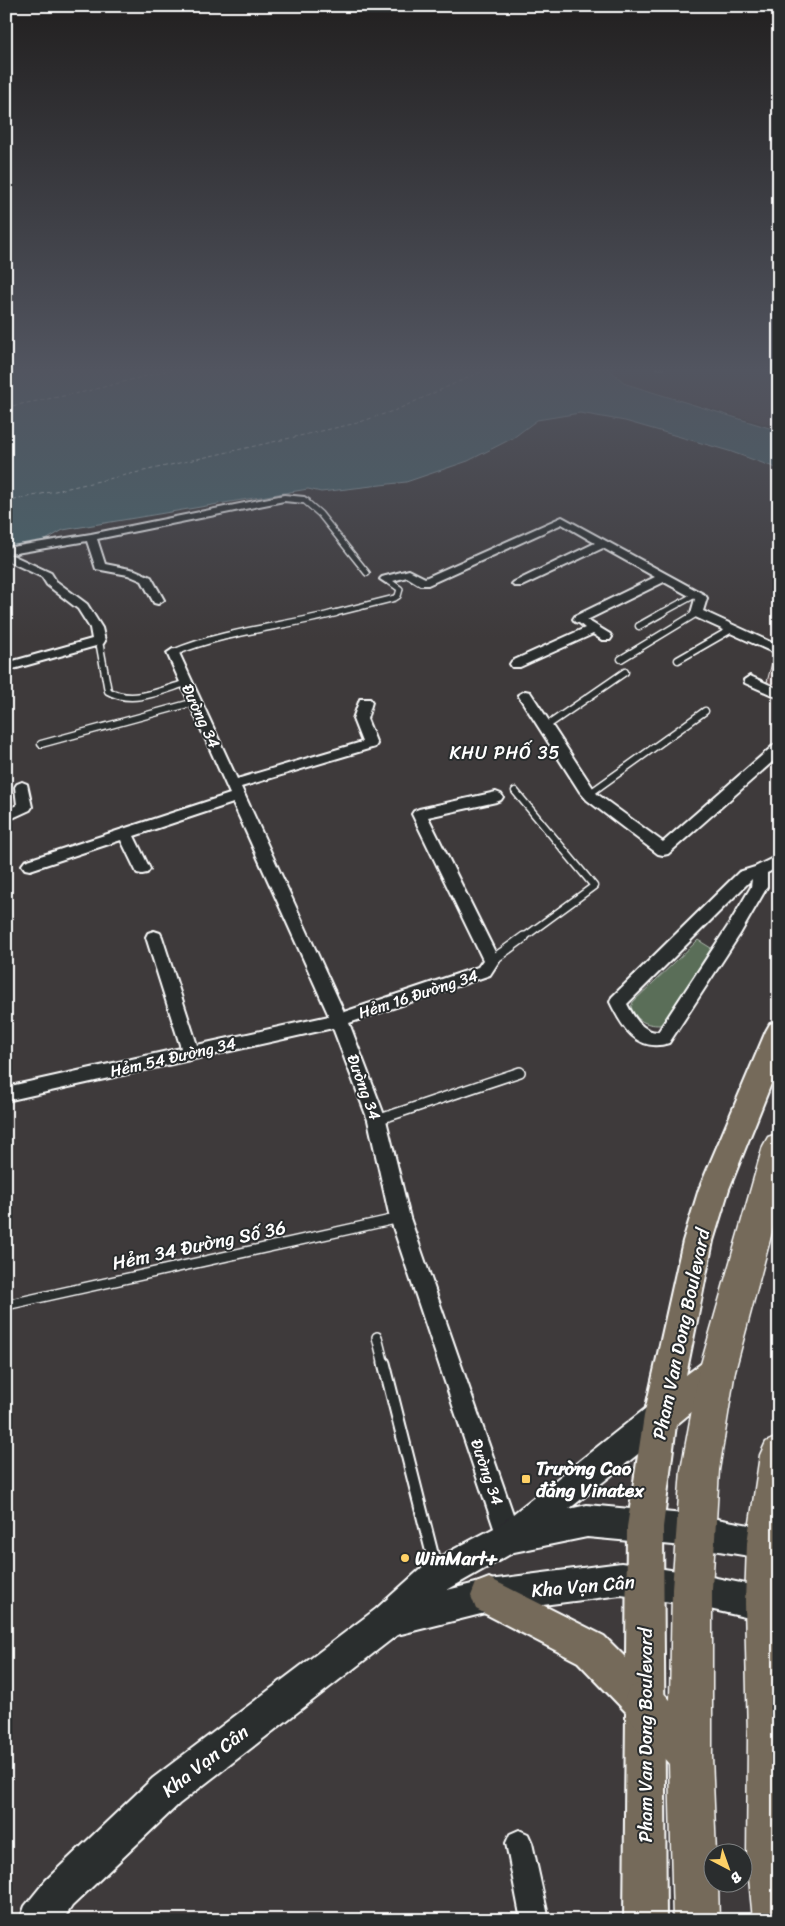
<svg xmlns="http://www.w3.org/2000/svg" width="785" height="1926" viewBox="0 0 785 1926" font-family="Sriracha,sans-serif">
<style>
.built{fill:#4c4344}
.green{fill:#5a6e59;stroke:#acb6ac}
.water{fill:#46636a;stroke:#90a1a6}
.lines{fill:none;stroke-linecap:round;stroke-linejoin:round}
.ferry{stroke:#acb9bc;stroke-width:1;stroke-dasharray:4 3;stroke-linecap:butt}
.lane-far3-casing{stroke:#fff;stroke-width:8}
.lane-far2-casing{stroke:#fff;stroke-width:9}
.lane-far1-casing{stroke:#fff;stroke-width:12}
.lane-casing{stroke:#fff;stroke-width:15}
.street-casing{stroke:#fff;stroke-width:4}
.secondary-casing{stroke:#fff;stroke-width:4}
.primary-casing{stroke:#fff;stroke-width:4}
.highway-casing{stroke:#fff;stroke-width:3}
.lane-far3{stroke:#2a2d2e;stroke-width:5}
.lane-far2{stroke:#2a2d2e;stroke-width:6}
.lane-far1{stroke:#2a2d2e;stroke-width:9}
.lane{stroke:#2a2d2e;stroke-width:11}
.street{fill:#2a2d2e;fill-rule:evenodd}
.secondary{fill:#2a2d2e;fill-rule:evenodd}
.primary{fill:#746a5a;fill-rule:evenodd}
.highway{fill:#746a5a;fill-rule:evenodd}
.wall{fill:#5d4d4d;stroke:#fff}
.building{fill:#6c5959;stroke:#fff}
.poi-dot{fill:#ffd166;stroke:#2a2d2e;stroke-width:2}
.labels{text-anchor:middle;dominant-baseline:central;stroke-width:4;stroke-linejoin:round;paint-order:stroke}
.street-label{font-size:16px;fill:#fff;stroke:#2a2d2e}
.neighbourhood-label{font-size:18px;letter-spacing:1px;fill:#fff;stroke:#2a2d2e}
.near-street-label{font-size:19px;fill:#fff;stroke:#2a2d2e}
.near-poi-label{font-size:19px;font-weight:bold;fill:#fff;stroke:#2a2d2e;text-anchor:start}
</style>
<rect width="100%" height="100%" fill="#3e3a3b"/>
<filter id="ink" filterUnits="userSpaceOnUse"><feTurbulence type="fractalNoise" baseFrequency=".02" numOctaves="2"/><feDisplacementMap in="SourceGraphic" scale="10" xChannelSelector="R" yChannelSelector="G"/><feConvolveMatrix kernelMatrix="1 2 1 2 8 2 1 2 1" color-interpolation-filters="sRGB"/></filter>
<g filter="url(#ink)">
<polygon class="built" points="615,368 779,368 779,428 627,384 611,370"/>
<path class="green" d="M698 940 711 948 671 1012 660 1025C645 1025 637 1021 631 1007L633 1002Z"/>
<polygon class="water" points="6,368 614,368 611,371 626,384 779,431 779,469 729,451 625,421 580,413 537,420 513,438 468,461 406,482 321,492 308,489 63,530 44,541 6,548"/>
<g class="lines">
<g class="ferry">
<polyline points="6,407 84,392 177,368"/>
<polyline points="6,502 357,423 396,410 489,368"/>
</g>
<defs>
<g id="lane-far3">
<polyline points="304,500 320,514 367,573"/>
<polyline points="331,614 395,598 398,596 400,589 386,579"/>
<polyline points="660,614 695,595"/>
<polyline points="695,614 697,613"/>
</g>
<g id="lane-far2">
<polyline points="639,626 662,613"/>
<path d="M99 641 108 691C132 705 161 691 186 683"/>
<path d="M173 653C225 631 282 627 336 613"/>
<polyline points="621,659 697,613"/>
<polyline points="678,660 732,629"/>
<polyline points="545,727 625,672"/>
<polyline points="41,744 195,702"/>
<polyline points="515,791 594,886 523,938"/>
<polyline points="589,794 705,711"/>
</g>
<g id="lane-far1">
<polyline points="491,961 524,937"/>
<polyline points="377,1120 520,1072"/>
<polyline points="6,1305 400,1218"/>
<polyline points="377,1337 384,1365"/>
</g>
<polyline id="lane" points="384,1363 436,1569"/>
<g id="street">
<polygon points="284,495 304,497 309,500 304,503 284,501 97,539 105,564 135,570 151,577 164,600 158,604 154,603 142,581 128,575 96,569 87,541 10,554 51,573 56,581 87,604 102,628 105,641 103,644 6,671 6,663 92,639 90,628 78,609 47,585 42,577 6,560 6,548 91,534"/>
<polygon points="562,517 705,595 707,598 703,611 779,646 779,655 693,616 691,613 695,599 664,582 587,620 610,634 612,637 610,640 602,640 593,634 520,667 512,667 510,664 512,661 585,628 579,623 575,622 573,619 575,616 655,577 603,548 522,586 514,586 512,584 514,582 595,543 562,524 428,585 420,585 407,577 386,583 380,579 382,577 409,570 425,578"/>
<polygon points="173,649 179,653 237,779 362,742 353,719 360,699 370,699 372,702 367,719 377,744 375,747 241,787 344,1012 478,967 483,960 412,814 414,811 419,809 496,792 501,794 503,797 501,800 496,802 428,817 495,952 499,961 490,975 349,1023 386,1120 410,1218 521,1537 517,1545 509,1549 501,1545 497,1537 390,1218 368,1120 333,1028 6,1101 6,1087 181,1048 146,937 148,933 154,931 160,933 162,937 197,1045 329,1016 233,803 134,836 150,869 147,873 142,874 137,873 121,840 30,870 25,869 22,865 25,861 230,794 167,653"/>
<polygon points="750,676 779,689 779,698 745,683 744,680"/>
<polygon points="525,691 530,692 597,794 663,842 774,745 779,744 779,756 668,854 663,855 658,854 587,800 580,792 518,695"/>
<polygon points="22,782 27,784 32,807 30,810 6,821 6,810 17,805 15,787 17,784"/>
<path d="M773 858 779 859V870L775 869 767 873V887L740 934 669 1043C637 1053 622 1027 610 1002L612 997 739 872 755 867ZM752 879 751 887 728 926 658 1032C642 1032 633 1016 627 1004Z"/>
<polygon points="519,1830 528,1834 532,1843 549,1920 521,1920 506,1843 510,1834"/>
</g>
<polygon id="secondary" points="661,1401 672,1405 676,1416 672,1427 569,1509 587,1505 695,1515 777,1530 779,1531 779,1561 695,1547 587,1537 514,1552 447,1590 489,1580 621,1563 692,1573 775,1590 779,1592 779,1622 775,1624 692,1605 621,1595 489,1612 397,1635 179,1804 72,1906 63,1920 20,1920 25,1906 46,1880 153,1778 376,1609 426,1564 498,1526 650,1405"/>
<polygon id="primary" points="779,1021 779,1064 729,1189 713,1241 686,1375 706,1360 717,1355 728,1360 733,1371 728,1382 676,1425 663,1527 666,1920 624,1920 626,1712 578,1662 476,1609 471,1596 476,1583 489,1578 604,1636 626,1658 627,1527 644,1416 683,1241 699,1189 766,1031 770,1024"/>
<g id="highway">
<polygon points="779,1133 779,1206 735,1371 719,1470 712,1589 712,1756 716,1854 712,1854 712,1884 718,1884 719,1920 673,1920 669,1764 629,1718 623,1703 629,1688 644,1682 659,1688 670,1700 672,1589 681,1470 699,1371 763,1146 768,1137"/>
<polygon points="779,1436 779,1920 753,1920 747,1858 748,1737 745,1603 747,1543 760,1455 766,1442"/>
</g>
</defs>
<use href="#lane-far3" class="lane-far3-casing"/>
<use href="#lane-far2" class="lane-far2-casing"/>
<use href="#lane-far1" class="lane-far1-casing"/>
<use href="#lane" class="lane-casing"/>
<use href="#street" class="street-casing"/>
<use href="#secondary" class="secondary-casing"/>
<use href="#primary" class="primary-casing"/>
<use href="#highway" class="highway-casing"/>
<use href="#lane-far3" class="lane-far3"/>
<use href="#lane-far2" class="lane-far2"/>
<use href="#lane-far1" class="lane-far1"/>
<use href="#lane" class="lane"/>
<use href="#street" class="street"/>
<use href="#secondary" class="secondary"/>
<use href="#primary" class="primary"/>
<use href="#highway" class="highway"/>
</g>
<g class="wall">
<polygon points="655,368 664,368 662,370"/>
<polygon points="779,652 779,688 767,682 774,655"/>
</g>
<polygon class="building" points="779,652 779,657 774,655"/>
</g>
<linearGradient id="sky" x2="0" y2="1"><stop stop-color="#222020"/><stop offset="0.58" stop-color="#525560"/><stop offset="1" stop-color="#525560" stop-opacity="0"/></linearGradient>
<rect width="785" height="638" fill="url(#sky)"/>
<g class="poi-dot">
<rect x="521" y="1474" width="10" height="10" rx="2.5"/>
<circle cx="405" cy="1558" r="5"/>
</g>
<g class="labels">
<g class="street-label">
<text transform="translate(201 716) rotate(65)">Đường 34</text>
<text transform="translate(418 994) rotate(-18)">Hẻm 16 Đường 34</text>
<text transform="translate(173 1057) rotate(-13)">Hẻm 54 Đường 34</text>
<text transform="translate(364 1087) rotate(70)">Đường 34</text>
<text transform="translate(487 1472) rotate(71)">Đường 34</text>
</g>
<g class="neighbourhood-label">
<text x="505" y="753">KHU PHỐ 35</text>
</g>
<g class="near-street-label">
<text transform="translate(199 1245) rotate(-12)">Hẻm 34 Đường Số 36</text>
<text transform="translate(681 1334) rotate(-78)">Pham Van Dong Boulevard</text>
<text transform="translate(583 1586) rotate(-5)">Kha Vạn Cân</text>
<text transform="translate(645 1735) rotate(-90)">Pham Van Dong Boulevard</text>
<text transform="translate(205 1761) rotate(-38)">Kha Vạn Cân</text>
</g>
<g class="near-poi-label">
<text x="536" y="1468">Trường Cao<tspan x="536" dy="22">đẳng Vinatex</tspan></text>
<text x="415" y="1558">WinMart+</text>
</g>
</g>
<rect width="785" height="1926" fill="none" stroke="#2a2d2e" stroke-width="25"/>
<rect x="12" y="12" width="760" height="1901" fill="none" stroke="#fff" stroke-width="2" filter="url(#ink)"/>
<g transform="translate(728 1868) rotate(139)"><circle r="24" fill="#2a2d2e" stroke="#7f8182"/>
<path d="M0-4L9 19L0 12L-9 19Z" fill="#ffd166"/>
<text y="-8" font-size="14" font-weight="bold" text-anchor="middle" fill="#ffffff">B</text>
</g>
</svg>
